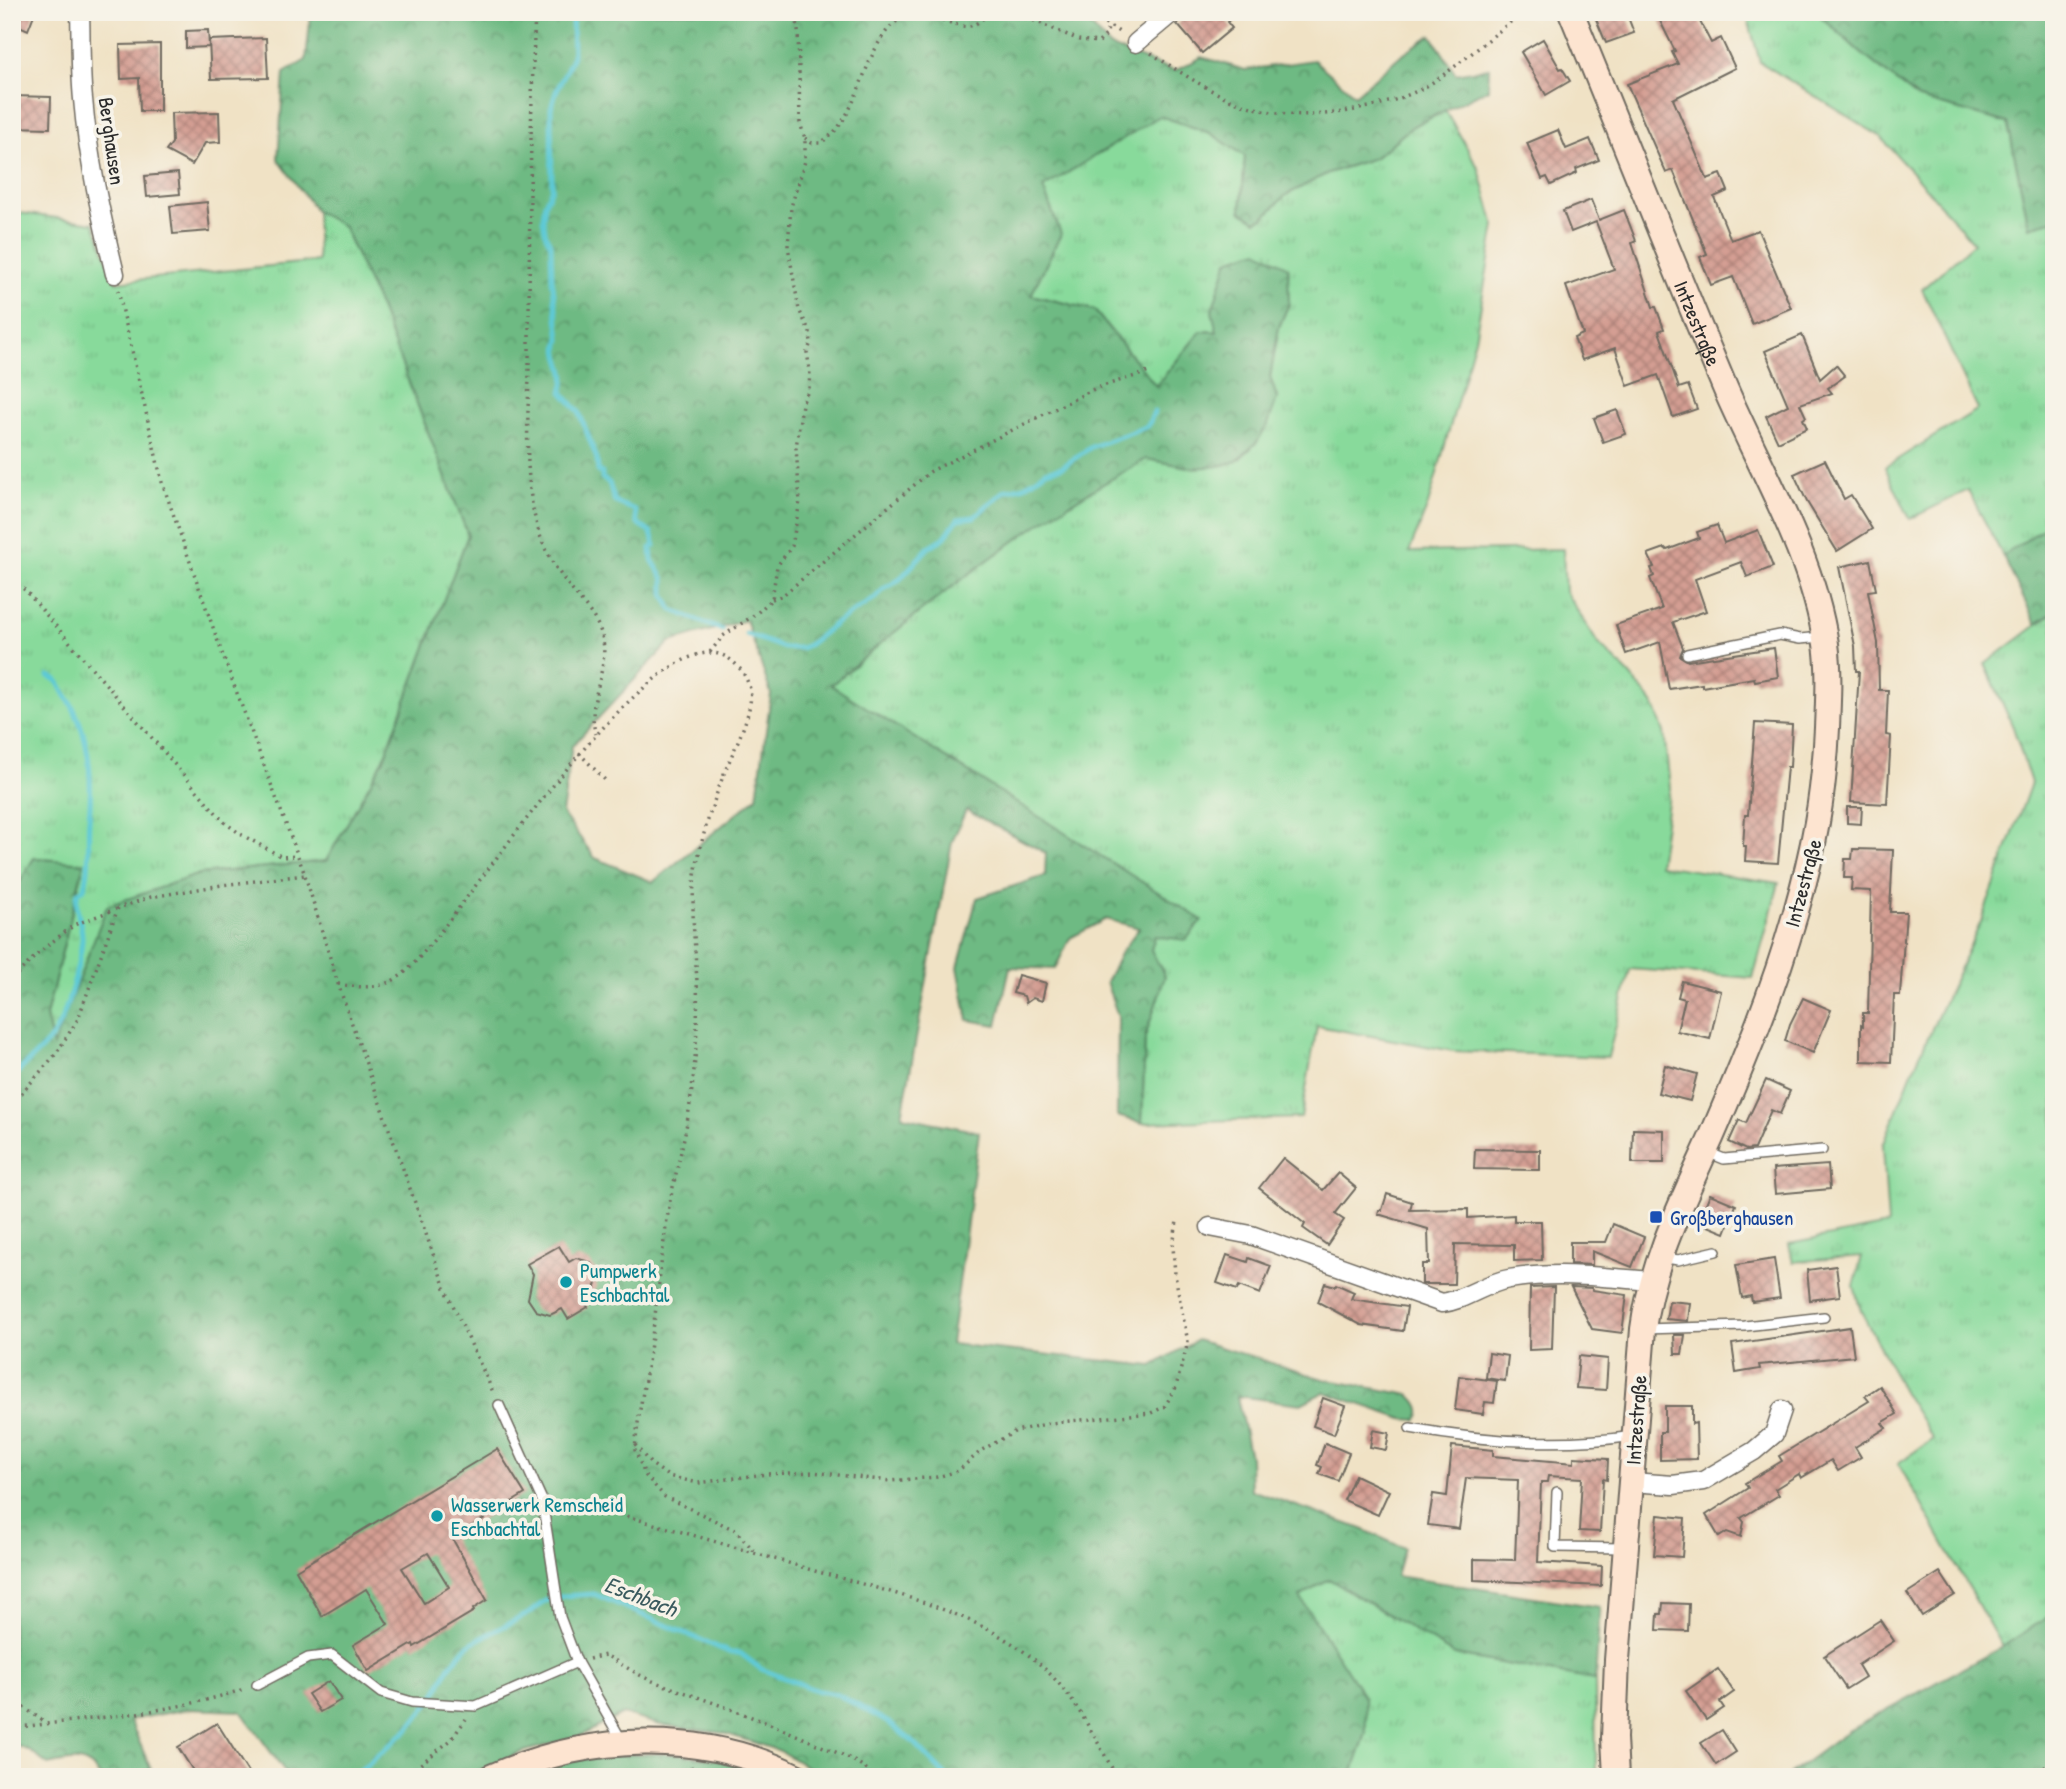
<svg xmlns="http://www.w3.org/2000/svg" width="2066" height="1789" viewBox="0 0 2066 1789" font-family="'Patrick Hand',sans-serif">
<style>
.grass{fill:url(#grass-tufts);stroke:#5a8263;stroke-width:2}
.forest{fill:url(#forest-crowns);stroke:#4c7257;stroke-width:2;fill-rule:evenodd}
.lines{fill:none;stroke-linecap:round;stroke-linejoin:round}
.stream{stroke:#5dc9d6;stroke-width:5}
.building{fill:url(#building-cross-hatch);fill-rule:evenodd}
.lane-casing{stroke:#706b61;stroke-width:12}
.street-casing{stroke:#706b61;stroke-width:21}
.secondary-casing{stroke:#706b61;stroke-width:28}
.path{stroke:#706b61;stroke-width:3.5;stroke-dasharray:2 5;stroke-linecap:butt}
.lane{stroke:#fff;stroke-width:9}
.street{stroke:#fff;stroke-width:18}
.secondary{stroke:#fde4d0;stroke-width:24}
.transit-dot{fill:#1a4fb4;stroke:#f7f3e8;stroke-width:2.5}
.culture-dot{fill:#0f9aa8;stroke:#f7f3e8;stroke-width:2.5}
.labels{text-anchor:middle;dominant-baseline:central;stroke-width:7;stroke-linejoin:round;paint-order:stroke}
.street-label{font-size:21px;fill:#2b2b2b;stroke:#f7f3e8}
.transit-label{font-size:21px;fill:#164399;stroke:#f7f3e8;text-anchor:start}
.culture-label{font-size:21px;fill:#0d838f;stroke:#f7f3e8;text-anchor:start}
.water-label{font-size:23px;font-style:italic;fill:#3a5a5e;stroke:#f7f3e8}
</style>
<defs>
<pattern id="grass-tufts" width="24" height="20" patternUnits="userSpaceOnUse" patternTransform="scale(1.75)"><rect width="24" height="20" fill="#88da9b"/><path d="M3 7l-1-3M5 7V3M7 7l1-3M15 17l-1-3M17 17v-4M19 17l1-3" fill="none" stroke="#76bb86"/></pattern>
<pattern id="forest-crowns" width="20" height="18" patternUnits="userSpaceOnUse" patternTransform="scale(1.75)"><rect width="20" height="18" fill="#6eba83"/><path d="M2 6a3 3 0 1 1 6 0M12 15a3 3 0 1 1 6 0" fill="none" stroke="#5b976b"/></pattern>
<pattern id="building-cross-hatch" width="8" height="8" patternUnits="userSpaceOnUse" patternTransform="scale(1.75)"><rect width="8" height="8" fill="#d49e93"/><path d="M0 0l8 8M0 8l8-8" fill="none" stroke="#ac8178"/></pattern>
</defs>
<rect width="100%" height="100%" fill="#f7f3e8"/>
<filter id="ink" filterUnits="userSpaceOnUse"><feTurbulence type="fractalNoise" baseFrequency=".0143" numOctaves="2"/><feDisplacementMap in="SourceGraphic" scale="14" xChannelSelector="R" yChannelSelector="G"/><feConvolveMatrix kernelMatrix="1 2 1 2 8 2 1 2 1" color-interpolation-filters="sRGB"/></filter>
<filter id="wash" filterUnits="userSpaceOnUse"><feTurbulence type="fractalNoise" baseFrequency=".00686" numOctaves="4" result="noise"/><feDisplacementMap in="SourceGraphic" scale="28" xChannelSelector="R" yChannelSelector="G"/><feGaussianBlur stdDeviation="1.57" result="paint"/><feColorMatrix in="noise" values="0 0 0 0 0 0 0 0 0 0 0 0 0 0 0 0 0 1.4 0 .05"/><feComposite in="paint" operator="in"/></filter>
<g filter="url(#wash)">
<rect width="100%" height="100%" fill="#f0e2c5"/>
<g class="grass">
<polygon points="1746,12 1816,12 1861,53 1919,99 2008,123 2029,227 2054,220 2054,521 2003,556 1968,490 1910,519 1885,467 1978,409 1922,289 1974,243 1881,137 1760,62"/>
<path d="M1446 111 1479 169 1495 226 1475 339 1428 505 1409 552 1563 549 1565 591 1597 642 1629 674 1653 703 1664 732 1670 788 1659 865 1779 883 1753 978 1630 969 1608 1057 1453 1051 1317 1026 1301 1118 1142 1123 1145 1037 1165 976 1150 950 1155 935 831 685C928 602 1033 518 1146 459 1189 437 1233 418 1277 398L1270 377 1279 327 1289 303 1217 332 1201 331 1156 386 1094 310 1031 295 1061 234 1043 188 1159 115 1210 133 1245 156 1241 211 1263 218 1286 195 1328 173 1374 158 1413 126Z"/>
<polygon points="316,211 344,227 380,308 468,535 384,759 326,861 199,874 53,1047 46,1016 84,864 34,858 12,895 12,212 94,223 116,282 318,261"/>
<polygon points="2054,612 2054,1613 2002,1647 1898,1463 1933,1439 1903,1391 1861,1311 1854,1286 1862,1256 1793,1262 1789,1244 1888,1225 1883,1145 1912,1072 1980,924 2031,783 2013,727 1985,664"/>
<polygon points="1329,1579 1455,1655 1595,1680 1596,1777 1351,1777 1366,1733 1300,1597"/>
</g>
<g class="forest">
<path d="M311 12H1078L1110 47 1175 71 1202 57 1245 70 1314 60 1355 95 1401 55 1431 35 1456 74 1489 68 1488 89 1413 126 1374 158 1328 173 1286 195 1263 218 1256 221 1241 211 1245 156 1210 133 1160 116 1043 188 1061 234 1031 295 1094 310 1156 386 1201 331 1217 332 1212 311 1228 260 1258 250 1288 267 1289 303 1279 327 1270 377 1277 398 1268 424 1257 442 1237 461 1219 466 1194 468 1146 459C1118 476 1089 491 1062 509 981 561 905 622 831 685L1202 920 1186 940 1155 936 1151 950 1165 976 1145 1037 1142 1123 1117 1116 1118 1016 1106 982 1121 952 1139 928 1106 919 1070 938 1055 969 1010 967 997 1025 968 1020 958 967 977 898 1045 876 1046 853 966 810 952 842 902 1116 979 1132 951 1344 1152 1366 1197 1340 1323 1379 1410 1395C1418 1402 1425 1412 1416 1420L1403 1419 1324 1392 1301 1404 1237 1396 1250 1457 1251 1490 1362 1529 1404 1548 1396 1576 1600 1607 1595 1680 1455 1655 1329 1579 1300 1597 1365 1698 1366 1733 1351 1777H824L780 1751 724 1733 660 1725 623 1714 578 1737 522 1752 465 1777H289L241 1711 188 1709 130 1720 154 1777H100C87 1755 69 1760 48 1765L28 1750 12 1744V895L34 858 84 863 46 1016 53 1046 107 906 199 874 326 861 384 759 468 535 380 308 344 227 316 211 278 159 284 73 306 60ZM746 620 771 694 757 797 653 882 595 858 562 813 572 746 670 642Z"/>
<polygon points="1816,12 2054,12 2054,220 2029,227 2008,123 1919,99 1861,53"/>
<polygon points="2054,521 2054,612 2036,624 2003,556"/>
<polygon points="2054,1613 2054,1777 1786,1777 1848,1731 2002,1647"/>
<polygon points="630,1754 677,1754 721,1760 770,1777 516,1777 572,1760"/>
</g>
<g class="lines">
<g class="stream">
<path d="M572 12 573 56 556 92 551 108 552 188 545 203 543 219 546 236 551 245 552 279 560 339C553 360 571 367 562 392L579 412 597 459 598 472 602 473V478L609 483 615 502 635 510 637 523 651 533 655 546 651 548 652 560 664 579V594L672 610 722 630"/>
<polyline points="746,634 784,648 801,648 808,645 836,623 875,598 884,589 899,580 929,547 944,538 958,519 974,517 1004,491 1025,486 1046,471 1062,467 1091,447 1148,426 1154,412"/>
<path d="M12 1078C24 1065 46 1047 54 1034 67 1014 80 963 82 940 83 923 73 909 78 892L83 890C92 870 87 841 89 820 93 777 89 729 65 694 59 684 60 679 48 676"/>
<polyline points="353,1777 409,1728 433,1698 449,1668 462,1651 473,1642 528,1614 545,1601 563,1596 594,1594 731,1653 740,1653 761,1669 818,1691 837,1694 889,1723 912,1741 947,1777"/>
</g>
</g>
<g id="blocks">
<g class="building">
<polygon points="18,12 35,12 28,30 15,24"/>
<polygon points="1191,12 1239,12 1227,22 1232,28 1202,53 1177,24"/>
<polygon points="1593,12 1626,12 1634,33 1606,43"/>
<polygon points="1667,12 1695,12 1711,43 1721,38 1735,68 1673,99 1707,179 1721,174 1728,191 1714,197 1731,240 1758,230 1791,308 1752,324 1733,277 1711,285 1700,257 1707,254 1673,170 1666,173 1627,84 1678,64 1672,52 1675,51 1658,17"/>
<polygon points="208,30 209,47 186,48 186,31"/>
<polygon points="266,38 268,78 211,79 209,40"/>
<polygon points="1543,39 1560,69 1562,68 1570,81 1546,95 1521,52"/>
<polygon points="160,44 160,111 140,111 139,78 121,79 120,45"/>
<polygon points="12,96 51,97 50,128 12,127"/>
<polygon points="219,112 220,142 205,143 192,165 166,151 172,143 171,113"/>
<polygon points="1558,130 1566,149 1590,139 1599,160 1576,169 1577,173 1551,185 1547,177 1542,179 1527,143"/>
<polygon points="178,173 180,194 147,197 145,176"/>
<polygon points="1591,200 1599,220 1624,210 1636,241 1632,243 1653,307 1656,307 1664,329 1659,331 1679,388 1688,385 1697,409 1673,417 1658,375 1628,386 1615,348 1582,360 1574,338 1583,334 1566,286 1614,269 1596,222 1571,232 1563,211"/>
<polygon points="207,202 210,231 173,234 170,206"/>
<polygon points="1802,335 1820,379 1836,365 1845,376 1828,388 1832,393 1800,404 1806,417 1803,419 1807,428 1778,442 1766,416 1788,405 1765,351"/>
<polygon points="1617,410 1626,434 1603,442 1594,418"/>
<polygon points="1825,460 1844,499 1851,495 1872,529 1837,551 1807,502 1794,474"/>
<polygon points="1717,525 1724,543 1758,530 1773,567 1747,577 1741,562 1695,579 1706,611 1673,622 1683,648 1680,656 1688,661 1774,648 1778,677 1755,681 1754,678 1702,687 1702,684 1669,689 1660,642 1626,654 1616,625 1662,609 1650,578 1654,576 1651,568 1654,567 1648,554 1665,548 1667,550 1699,538 1697,532"/>
<polygon points="1870,560 1876,590 1868,591 1878,643 1879,690 1888,690 1886,735 1891,736 1887,804 1851,802 1859,671 1856,671 1855,646 1839,567"/>
<polygon points="1755,723 1792,725 1790,767 1787,767 1778,863 1745,861 1746,846 1743,846 1745,815 1748,815"/>
<polygon points="1847,807 1862,807 1861,824 1847,823"/>
<polygon points="1853,849 1893,850 1890,912 1906,912 1900,995 1894,995 1891,1062 1861,1061 1861,1025 1863,1026 1863,1013 1868,1013 1871,891 1851,890 1852,878 1844,878 1845,859 1852,859"/>
<polygon points="1018,975 1046,983 1042,1001 1033,998 1026,1003 1024,996 1013,993"/>
<polygon points="1682,981 1721,991 1710,1039 1677,1031 1685,999 1678,997"/>
<polygon points="1803,998 1831,1010 1813,1053 1785,1041 1790,1024"/>
<polygon points="1665,1065 1697,1074 1690,1101 1658,1093"/>
<polygon points="1766,1080 1790,1091 1780,1114 1771,1110 1754,1149 1746,1150 1729,1142 1739,1120 1746,1123"/>
<polygon points="1633,1129 1664,1130 1664,1163 1632,1163"/>
<polygon points="1475,1149 1540,1150 1540,1170 1474,1169"/>
<polygon points="1283,1158 1323,1190 1338,1173 1356,1188 1335,1214 1344,1220 1327,1245 1303,1228 1305,1224 1259,1188"/>
<polygon points="1828,1165 1830,1189 1775,1194 1773,1169"/>
<polygon points="1387,1194 1412,1202 1410,1210 1468,1209 1468,1218 1514,1215 1514,1221 1541,1221 1542,1260 1514,1261 1514,1245 1455,1244 1454,1284 1422,1284 1422,1264 1429,1264 1428,1229 1378,1214 1379,1210 1382,1210"/>
<polygon points="1710,1194 1736,1205 1725,1233 1698,1222"/>
<polygon points="1613,1224 1644,1237 1632,1267 1592,1251 1592,1265 1570,1264 1570,1242 1606,1242"/>
<polygon points="559,1246 569,1262 576,1258 590,1262 599,1275 595,1290 582,1298 588,1307 568,1319 562,1309 550,1315 536,1311 528,1299 533,1274 527,1264"/>
<polygon points="1227,1255 1248,1262 1249,1258 1271,1266 1260,1294 1239,1286 1237,1290 1217,1283"/>
<polygon points="1774,1259 1780,1298 1752,1302 1751,1296 1742,1298 1736,1265"/>
<polygon points="1836,1266 1840,1296 1810,1300 1807,1270"/>
<polygon points="1325,1283 1335,1286 1336,1284 1354,1292 1351,1299 1407,1307 1403,1331 1361,1325 1318,1302"/>
<polygon points="1554,1287 1552,1349 1529,1350 1530,1288"/>
<polygon points="1571,1287 1592,1288 1592,1290 1627,1295 1622,1333 1592,1329"/>
<polygon points="1669,1301 1690,1303 1688,1321 1666,1319"/>
<polygon points="1850,1327 1854,1356 1759,1365 1760,1369 1736,1373 1732,1344"/>
<polygon points="1674,1335 1685,1335 1682,1354 1675,1354"/>
<polygon points="1489,1353 1508,1356 1505,1381 1486,1378"/>
<polygon points="1579,1356 1608,1359 1606,1390 1576,1388"/>
<polygon points="1459,1376 1497,1381 1494,1403 1485,1402 1483,1414 1455,1410"/>
<polygon points="1880,1386 1897,1414 1882,1423 1886,1428 1855,1447 1861,1457 1838,1471 1831,1460 1801,1478 1799,1474 1775,1489 1779,1495 1741,1518 1744,1522 1741,1537 1727,1532 1719,1537 1706,1515 1748,1488 1745,1483 1782,1461 1779,1456 1869,1401 1865,1396"/>
<polygon points="1323,1398 1345,1406 1334,1434 1313,1426"/>
<polygon points="1665,1406 1692,1406 1692,1424 1696,1423 1697,1459 1660,1460 1660,1432 1665,1432"/>
<polygon points="1373,1430 1389,1433 1386,1450 1370,1447"/>
<polygon points="1325,1443 1349,1453 1338,1481 1319,1474 1322,1467 1317,1465"/>
<polygon points="1452,1446 1493,1450 1493,1456 1574,1463 1574,1457 1608,1459 1607,1480 1603,1479 1600,1532 1579,1531 1582,1478 1548,1476 1547,1482 1541,1482 1538,1562 1602,1566 1601,1586 1474,1580 1474,1559 1515,1560 1518,1480 1466,1478 1459,1529 1428,1525 1433,1494 1447,1496"/>
<path d="M497 1449 525 1494 452 1538 487 1600 473 1609 474 1611 414 1647 413 1644 368 1671 353 1645 388 1624 366 1589 322 1616 296 1570ZM428 1553 449 1587 424 1603 402 1568Z"/>
<polygon points="1355,1475 1389,1491 1378,1515 1344,1500"/>
<polygon points="1658,1515 1685,1518 1682,1557 1654,1555"/>
<polygon points="1940,1572 1955,1595 1922,1616 1907,1593"/>
<polygon points="1663,1603 1689,1604 1688,1631 1657,1630 1658,1614 1662,1614"/>
<polygon points="1880,1620 1894,1641 1858,1665 1865,1677 1846,1689 1824,1656"/>
<polygon points="1718,1669 1734,1692 1720,1702 1724,1708 1706,1720 1686,1691"/>
<polygon points="329,1681 341,1700 320,1712 308,1694"/>
<polygon points="217,1723 251,1777 197,1777 178,1747"/>
<polygon points="1722,1730 1736,1752 1716,1765 1701,1743"/>
</g>
</g>
</g>
<g filter="url(#ink)">
<use href="#blocks" fill-opacity="0" stroke="#706b61" stroke-width="2"/>
<g class="lines">
<defs>
<g id="lane">
<polyline points="1687,654 1780,635 1800,639 1822,637"/>
<polyline points="1707,1152 1724,1159 1822,1150"/>
<polyline points="1661,1257 1678,1260 1716,1251"/>
<polyline points="1644,1329 1745,1326 1824,1317"/>
<polyline points="499,1405 542,1500 560,1617 577,1662 622,1741"/>
<path d="M1410 1428C1485 1442 1558 1447 1634 1436"/>
<polyline points="1557,1492 1555,1547 1624,1548"/>
<polyline points="257,1685 308,1658 332,1655 381,1693 412,1702 476,1706 577,1662"/>
</g>
<g id="street">
<path d="M80 12C81 41 80 70 83 99 88 158 101 216 115 274"/>
<polyline points="1136,43 1173,12"/>
<path d="M1210 1227 1251 1235 1442 1303C1466 1300 1485 1283 1509 1279 1556 1271 1604 1277 1651 1281"/>
<polyline points="1631,1482 1673,1485 1703,1481 1754,1451 1774,1434 1782,1410"/>
</g>
<g id="secondary">
<path id="s1" d="M1571 12C1623 138 1673 265 1726 390 1762 473 1812 553 1826 644 1830 672 1828 700 1827 728 1824 796 1814 849 1795 915 1773 992 1743 1064 1711 1138 1683 1200 1652 1261 1643 1329L1617 1660 1614 1738 1616 1777"/>
<path d="M491 1777C590 1733 700 1729 798 1777"/>
</g>
</defs>
<use href="#lane" class="lane-casing"/>
<use href="#street" class="street-casing"/>
<use href="#secondary" class="secondary-casing"/>
<g class="path">
<path d="M535 12C530 129 529 246 529 363 529 416 522 481 539 532 546 556 561 576 576 595 585 606 595 617 600 630 614 665 584 701 596 734"/>
<polyline points="1014,12 1079,40 1099,42 1107,34 1108,25"/>
<polyline points="1087,12 1121,33"/>
<path d="M1151 53C1220 99 1263 125 1349 111 1377 106 1405 99 1430 84 1462 63 1492 36 1523 12"/>
<path d="M805 138 812 143H820C860 120 860 58 892 25 920 0 957 33 973 25 979 23 985 16 991 12"/>
<polyline points="118,290 162,482 222,653 305,875 338,984 445,1288 494,1394"/>
<polyline points="12,580 25,590 224,822 242,835 282,857 298,856"/>
<polyline points="772,599 783,595 931,471 1096,388 1152,371"/>
<polyline points="710,652 723,636 757,613 772,599 777,566 792,546 800,501 796,448 802,404 809,389 810,371 807,352 811,343 810,332 799,310 788,246 791,207 805,161 805,138 800,123 798,27 795,12"/>
<polyline points="579,753 606,781"/>
<polyline points="12,979 44,948 74,925 116,909"/>
<path d="M338 984C362 988 382 990 403 974 454 933 659 597 732 661 741 668 747 678 750 689 755 712 730 756 722 779 712 806 702 836 697 864 690 897 694 932 696 966 700 1014 695 1080 686 1128 681 1153 675 1177 670 1201 662 1246 659 1291 652 1336 647 1374 638 1412 635 1450L645 1475 665 1497 735 1530 756 1553"/>
<polyline points="12,1104 56,1054 78,1019 118,908 151,897 222,885 305,875"/>
<polyline points="635,1445 650,1463 668,1476 698,1483 766,1474 813,1472 890,1481 937,1477 958,1471 982,1450 1016,1431 1050,1423 1151,1413 1164,1407 1175,1390 1188,1342 1175,1275 1173,1246 1177,1221"/>
<path d="M557 1511H600L626 1516C689 1534 752 1552 815 1571 893 1593 992 1614 1051 1675 1079 1704 1097 1742 1117 1777"/>
<path d="M589 1659 605 1655C622 1664 640 1677 658 1683 712 1702 766 1721 819 1745 838 1753 860 1761 875 1777"/>
<polyline points="12,1699 46,1723"/>
<path d="M12 1728C90 1718 169 1714 244 1689"/>
<polyline points="404,1777 451,1740 466,1719"/>
<polyline points="677,1777 693,1769 691,1766"/>
<polyline points="2034,1777 2054,1759"/>
</g>
<use href="#lane" class="lane"/>
<use href="#street" class="street"/>
<use href="#secondary" class="secondary"/>
</g>
</g>
<rect class="transit-dot" x="1649" y="1210" width="14" height="14" rx="3.5"/>
<g class="culture-dot">
<circle cx="566" cy="1282" r="7"/>
<circle cx="437" cy="1516" r="7"/>
</g>
<g class="labels">
<g class="street-label">
<text transform="translate(112 141) rotate(82)">Berghausen</text>
<text stroke="none"><textPath href="#s1" startOffset="336">Intzestraße</textPath></text>
<text transform="translate(1803 883) rotate(-75)">Intzestraße</text>
<text transform="translate(1636 1420) rotate(-86)">Intzestraße</text>
</g>
<g class="transit-label">
<text x="1670" y="1217">Großberghausen</text>
</g>
<g class="culture-label">
<text x="580" y="1270">Pumpwerk<tspan x="580" dy="24">Eschbachtal</tspan></text>
<text x="451" y="1504">Wasserwerk Remscheid<tspan x="451" dy="24">Eschbachtal</tspan></text>
</g>
<g class="water-label">
<text transform="translate(641 1596) rotate(21)">Eschbach</text>
</g>
</g>
<rect width="2066" height="1789" fill="none" stroke="#f7f3e8" stroke-width="42"/>
</svg>
